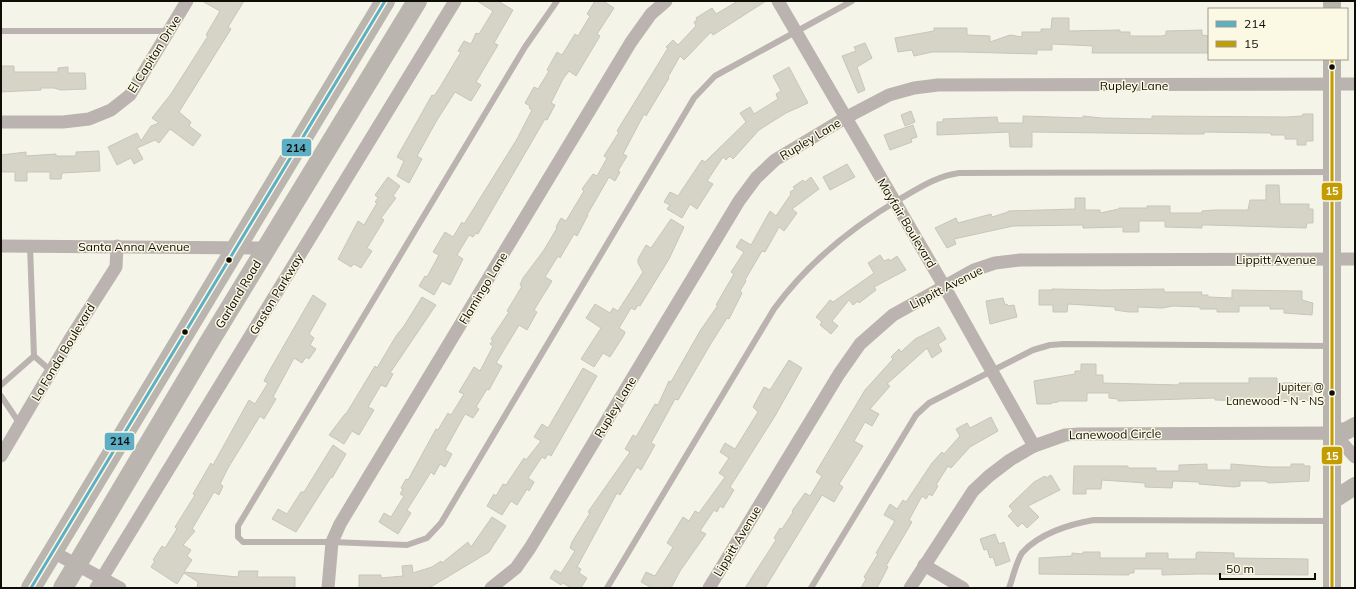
<svg xmlns="http://www.w3.org/2000/svg" width="1356" height="589" viewBox="0 0 1356 589" font-family="Mulish,sans-serif">
<style>
.building{fill:#d5d4c7;stroke:#c7c6bd}
.lines{fill:none;stroke-linecap:round;stroke-linejoin:round}
.lane{stroke:#bab3af;stroke-width:6}
.street{stroke:#bab3af;stroke-width:13}
.secondary{stroke:#b9b3ad;stroke-width:18}
.primary{stroke:#bab5af;stroke-width:20}
.bus-1-casing{stroke:#fbf8e3;stroke-width:6}
.bus-2-casing{stroke:#fbf8e3;stroke-width:6}
.bus-1{stroke:#5dafc5;stroke-width:3}
.bus-2{stroke:#c39c02;stroke-width:3}
.bus-dot{fill:#0e0d06;stroke:#fbf8e3;stroke-width:1.5}
.labels{text-anchor:middle;dominant-baseline:central;stroke-width:3;stroke-linejoin:round;paint-order:stroke}
.bus-label{font-size:11px;fill:#0e0d06;stroke:#fbf8e3;text-anchor:end}
.street-label{font-size:12px;fill:#0e0d06;stroke:#fbf8e3}
.line-badge{stroke:#fbf8e3;stroke-width:1.5}
.badge-label{font-size:11px;text-anchor:middle;font-weight:bold;fill:#fff}
.pale-badge-label{font-size:11px;text-anchor:middle;font-weight:bold;fill:#111}
</style>
<rect width="100%" height="100%" fill="#f5f4e9"/>
<g class="building">
<polygon points="202,1 244,1 228,27 231,29 179,112 191,122 189,126 201,135 193,146 170,129 159,143 155,140 137,148 143,159 134,164 131,158 117,165 108,147 137,133 141,141 151,126 159,123 152,118 171,94 208,36 206,35 220,11"/>
<polygon points="477,1 498,1 513,10 494,43 498,45 476,82 481,85 471,101 455,92 437,120 417,156 422,159 409,183 397,176 404,161 397,157 432,95 434,96 440,87 461,52 458,51 464,41 471,44 476,33 479,34 493,11"/>
<polygon points="595,1 603,1 614,8 597,34 600,36 576,76 569,71 563,79 551,103 555,105 547,120 545,119 478,234 476,233 473,237 469,235 457,255 463,259 450,285 442,281 434,295 419,286 425,276 427,277 439,255 433,252 445,232 453,237 462,222 464,224 517,139 532,110 529,108 530,106 525,103 534,87 538,89 549,71 547,70 557,52 562,55 575,34 578,36 590,16 587,14"/>
<polygon points="738,1 766,1 713,35 711,32 684,60 680,56 668,77 669,78 646,116 644,114 623,154 627,156 618,171 620,172 615,181 609,177 587,215 588,215 577,236 574,234 560,258 558,256 545,277 552,281 534,310 537,312 527,330 519,325 496,363 502,366 489,390 487,389 476,407 479,409 473,418 465,414 445,450 452,454 445,467 440,464 434,475 431,472 407,510 411,513 398,534 379,522 384,513 391,517 404,496 400,494 403,489 401,488 406,479 408,480 436,429 438,430 448,413 451,415 464,394 459,392 474,367 480,371 493,346 490,344 493,340 491,339 509,312 507,311 522,286 520,285 523,278 544,250 557,228 556,227 561,218 566,221 584,191 582,189 593,174 597,176 607,158 604,156 619,132 617,131 668,48 666,47 673,40 678,45 696,26 694,22 697,20 696,18 712,8 716,14"/>
<polygon points="1052,18 1069,18 1069,31 1120,30 1120,32 1130,32 1130,36 1162,36 1166,35 1166,31 1202,30 1202,35 1209,36 1209,50 1208,53 1092,53 1093,46 1052,44 1052,50 1037,50 1037,54 962,52 932,52 914,56 912,50 898,52 895,38 934,31 934,28 967,28 967,35 990,36 990,42 1010,35 1022,37 1022,32 1041,32 1041,29 1051,29"/>
<polygon points="865,43 872,58 857,67 865,90 858,93 842,56 856,51 854,47"/>
<polygon points="1,66 14,66 14,72 58,72 58,68 68,67 68,73 85,73 86,89 61,90 54,88 41,88 41,90 1,92"/>
<polygon points="789,67 808,103 786,113 759,130 733,159 730,156 726,160 723,157 707,181 713,184 697,209 690,204 682,218 667,209 670,205 664,202 670,192 678,196 702,160 705,162 746,122 740,113 750,107 754,114 778,99 776,94 781,91 773,76"/>
<polygon points="911,111 915,122 905,126 901,115"/>
<polygon points="1303,114 1313,114 1313,141 1306,141 1306,145 1297,145 1297,139 1285,139 1285,135 1271,135 1271,133 1204,132 1204,134 1180,134 1032,132 1032,147 1010,147 1009,132 937,135 937,122 943,122 943,119 997,117 998,123 1023,123 1023,116 1083,118 1083,116 1101,118 1152,119 1152,116 1287,117 1302,116"/>
<polygon points="913,125 917,137 911,139 912,142 890,150 884,135"/>
<polygon points="99,151 100,171 62,173 61,179 50,179 50,172 27,172 27,181 15,181 15,172 1,172 1,155 26,152 26,156 56,154 56,156 76,156 76,152"/>
<polygon points="847,164 855,177 830,190 823,177"/>
<polygon points="388,177 400,186 393,196 396,198 381,218 384,220 367,248 372,251 361,268 354,264 351,267 338,259 358,221 364,225 377,203 375,202 378,198 375,195"/>
<polygon points="811,177 819,189 792,209 797,213 784,231 779,227 765,252 762,251 745,280 746,281 740,291 742,293 729,319 727,318 710,345 678,400 675,399 651,443 655,445 641,470 637,467 620,495 617,493 577,567 581,569 579,573 587,578 581,588 571,588 563,583 561,585 550,578 555,570 561,573 575,551 570,548 572,542 590,513 588,512 630,452 625,449 633,435 636,437 655,404 658,405 669,381 671,382 700,331 718,305 716,305 734,274 731,272 744,252 736,247 741,239 751,245 770,211 776,216 791,194 790,192 795,189 793,187 803,180 805,182"/>
<polygon points="1266,185 1279,185 1280,204 1309,204 1309,209 1313,209 1313,223 1307,223 1306,228 1208,225 1202,225 1202,228 1165,227 1165,221 1139,221 1139,232 1123,232 1123,227 1083,228 1083,225 1013,226 954,239 956,244 947,248 935,228 956,218 958,223 991,214 992,217 1008,212 1008,211 1075,209 1075,198 1085,198 1085,210 1100,210 1100,213 1119,209 1119,208 1147,208 1147,206 1170,206 1170,213 1202,213 1202,211 1214,210 1248,210 1250,200 1266,200"/>
<polygon points="671,219 684,227 669,259 640,306 638,305 635,310 631,308 619,328 625,332 624,335 610,357 603,353 594,367 581,359 601,328 586,318 595,304 610,313 613,308 618,311 643,272 638,263 638,259 646,245 651,248"/>
<polygon points="880,255 884,261 889,259 890,261 897,256 906,270 874,287 876,290 859,303 858,301 853,305 849,300 832,321 838,326 831,334 820,325 822,322 816,317 830,300 833,302 874,273 868,263"/>
<polygon points="1052,289 1104,290 1164,289 1164,292 1202,292 1201,295 1208,295 1208,297 1232,298 1232,290 1302,291 1302,300 1313,303 1312,315 1284,313 1284,309 1270,309 1270,306 1239,306 1239,312 1217,312 1217,309 1200,309 1200,307 1173,306 1162,308 1138,307 1138,312 1129,312 1115,310 1115,307 1068,304 1067,312 1053,312 1053,305 1039,305 1039,290 1052,290"/>
<polygon points="313,295 326,304 309,334 314,338 310,345 316,349 309,359 306,357 302,363 294,358 273,397 276,399 264,419 260,416 228,468 220,484 223,486 219,495 214,492 192,529 195,531 183,545 191,550 187,556 192,560 184,572 238,577 239,571 258,571 257,577 295,577 295,588 197,588 198,582 184,573 177,584 151,567 155,561 153,560 162,546 165,548 177,529 175,527 195,495 193,494 211,463 213,465 249,400 255,404 268,383 264,381 267,375"/>
<polygon points="422,297 436,305 390,373 393,374 386,387 381,385 368,407 374,410 359,435 352,431 344,444 329,435 345,414 346,414 375,366 377,368 396,336 404,326"/>
<polygon points="1003,298 1005,305 1007,304 1008,306 1014,305 1017,317 990,324 986,301"/>
<polygon points="939,327 946,339 938,344 942,351 932,358 927,348 887,384 890,386 870,409 879,414 872,426 865,422 854,441 863,446 839,484 843,487 834,502 822,495 765,588 745,588 776,540 774,538 780,528 782,529 793,512 792,511 805,493 810,496 822,476 816,472 865,390 893,359 891,357 899,349 901,352 915,339"/>
<polygon points="789,360 802,368 775,416 730,487 734,490 723,508 720,506 717,512 714,510 700,531 706,534 680,571 671,588 652,588 641,582 646,572 655,576 672,549 673,547 667,543 683,517 689,521 695,511 699,513 725,477 719,473 729,458 720,452 725,443 735,449 758,412 753,407 764,387 770,390"/>
<polygon points="1081,364 1096,364 1096,375 1103,375 1103,383 1179,385 1179,383 1249,383 1249,378 1277,378 1277,383 1312,383 1312,401 1297,399 1297,401 1251,401 1215,400 1215,398 1118,401 1118,399 1109,398 1109,393 1087,393 1087,401 1058,401 1058,402 1051,403 1051,404 1037,404 1034,381 1075,374 1075,371 1081,371"/>
<polygon points="583,368 597,376 551,456 548,454 545,459 542,457 528,478 534,482 529,491 527,489 517,505 511,501 502,515 487,506 494,494 496,496 503,484 506,485 524,458 526,460 541,441 534,437 542,424 548,428"/>
<polygon points="991,417 998,431 970,447 951,468 948,466 936,485 938,486 932,496 929,494 926,499 922,496 909,520 912,522 886,566 888,567 877,588 861,588 866,579 864,577 878,554 876,553 895,521 884,515 890,504 897,509 903,500 906,502 932,463 942,452 944,454 960,436 956,429 967,423 970,428"/>
<polygon points="333,445 346,454 332,478 331,477 296,532 272,519 278,509 287,514 301,492 304,492"/>
<polygon points="1207,464 1207,470 1231,470 1231,464 1270,467 1291,467 1291,464 1304,464 1304,466 1310,466 1309,481 1269,483 1265,481 1240,481 1240,486 1234,487 1199,484 1199,482 1173,481 1172,488 1145,487 1145,483 1102,480 1101,489 1086,489 1086,494 1073,494 1074,466 1128,466 1128,468 1156,468 1156,471 1179,471 1179,465"/>
<polygon points="1051,475 1060,490 1028,506 1039,517 1027,528 1022,523 1018,527 1008,516 1013,511 1009,506 1034,482 1045,476 1046,478"/>
<polygon points="492,517 506,526 489,552 429,588 359,588 359,575 381,575 381,578 403,576 402,566 412,565 413,573 432,567 441,561 442,563 468,542 471,547"/>
<polygon points="995,534 999,544 1004,542 1010,561 996,566 993,557 990,558 987,549 984,550 980,539"/>
<polygon points="1083,552 1100,552 1100,558 1146,558 1146,553 1168,553 1168,559 1196,559 1196,553 1198,552 1234,553 1234,558 1308,559 1308,575 1200,574 1162,575 1162,569 1134,569 1134,573 1129,573 1129,575 1039,574 1039,558 1072,556 1072,553 1083,554"/>
</g>
<g class="lines">
<g class="lane">
<polyline points="557,1 525,47 238,526 238,537 243,542 332,542 407,545 427,538 441,523 694,98 715,76 852,1"/>
<polyline points="1,31 167,31"/>
<polyline points="30,246 34,356 51,371"/>
<polyline points="1,385 34,356"/>
<polyline points="1,396 20,424"/>
<path d="M607 588 774 309C807 264 852 227 900 199 919 188 937 176 959 173L1331 172"/>
<polyline points="811,588 916,415 929,403 1033,350 1050,345 1064,344 1331,346"/>
<path d="M1009 588C1013 578 1016 562 1022 553 1038 534 1070 524 1094 520L1331 521"/>
</g>
<g class="street">
<polyline points="778,1 944,286 1034,446"/>
<polyline points="1,122 63,122 89,119 111,110 130,95 187,1"/>
<polyline points="1,246 266,248"/>
<polyline points="1,456 70,339 116,267 117,246"/>
<polyline points="53,552 120,588"/>
<polyline points="924,565 963,588"/>
<polyline points="96,588 455,1"/>
<polyline points="328,588 332,542 340,524 631,42 651,14 666,1"/>
<polyline points="491,588 516,568 530,548 739,201 756,178 775,160 845,118 889,95 914,88 938,85 1355,84"/>
<polyline points="709,588 839,374 860,344 893,315 974,270 995,263 1020,260 1355,259"/>
<polyline points="910,588 973,491 989,476 1010,460 1034,446 1065,435 1079,434 1333,433 1355,457"/>
</g>
<g class="secondary">
<polyline points="1332,1 1332,9"/>
<polyline points="1332,59 1332,588"/>
<polyline points="1333,433 1346,431 1355,426"/>
<polyline points="1333,500 1355,486"/>
</g>
<g class="primary">
<polyline points="31,588 385,1"/>
<polyline points="63,588 208,344 417,1"/>
</g>
<defs>
<polyline id="bus-1" points="31,588 385,1"/>
<polyline id="bus-2" points="1332,59 1332,588"/>
</defs>
<use href="#bus-1" class="bus-1-casing"/>
<use href="#bus-2" class="bus-2-casing"/>
<use href="#bus-1" class="bus-1"/>
<use href="#bus-2" class="bus-2"/>
</g>
<g class="bus-dot">
<circle cx="1332" cy="67" r="3.5"/>
<circle cx="229" cy="260" r="3.5"/>
<circle cx="185" cy="332" r="3.5"/>
<circle cx="1332" cy="393" r="3.5"/>
</g>
<g class="labels">
<g class="bus-label">
<text x="1324" y="387">Jupiter @<tspan x="1324" dy="14">Lanewood - N - NS</tspan></text>
</g>
<g class="street-label">
<text transform="translate(154 54) rotate(-58)">El Capitan Drive</text>
<text x="1134" y="85">Rupley Lane</text>
<text transform="translate(810 139) rotate(-31)">Rupley Lane</text>
<text transform="translate(907 223) rotate(59)">Mayfair Boulevard</text>
<text x="134" y="246">Santa Anna Avenue</text>
<text x="1276" y="259">Lippitt Avenue</text>
<text transform="translate(946 287) rotate(-27)">Lippitt Avenue</text>
<text transform="translate(483 288) rotate(-59)">Flamingo Lane</text>
<text transform="translate(238 294) rotate(-59)">Garland Road</text>
<text transform="translate(276 294) rotate(-59)">Gaston Parkway</text>
<text transform="translate(63 352) rotate(-59)">La Fonda Boulevard</text>
<text transform="translate(615 407) rotate(-59)">Rupley Lane</text>
<text transform="translate(1115 434) rotate(-1)">Lanewood Circle</text>
<text transform="translate(737 541) rotate(-59)">Lippitt Avenue</text>
</g>
</g>
<g class="line-badge">
<rect x="281" y="138" width="31" height="19" rx="4" fill="#5dafc5"/>
<rect x="1321" y="182" width="22" height="19" rx="4" fill="#c39c02"/>
<rect x="104" y="432" width="31" height="19" rx="4" fill="#5dafc5"/>
<rect x="1321" y="446" width="22" height="19" rx="4" fill="#c39c02"/>
</g>
<g class="badge-label">
<text x="1332" y="195">15</text>
<text x="1332" y="460">15</text>
</g>
<g class="pale-badge-label">
<text x="296" y="152">214</text>
<text x="120" y="445">214</text>
</g>
<rect width="1356" height="589" fill="none" stroke="#0e0d06" stroke-width="4"/>
<rect x="1208" y="8" width="140" height="52" fill="#fbf8e3" stroke="#9c9a8b"/>
<rect x="1216" y="21" width="20" height="6" fill="#5dafc5" stroke="#9c9a8b"/>
<text x="1244" y="28" font-size="12" fill="#0e0d06">214</text>
<rect x="1216" y="41" width="20" height="6" fill="#c39c02" stroke="#9c9a8b"/>
<text x="1244" y="48" font-size="12" fill="#0e0d06">15</text>
<path d="M1220 573v6h95v-6" fill="none" stroke="#0e0d06" stroke-width="2"/>
<text x="1226" y="573" font-size="12" fill="#0e0d06" stroke="#fbf8e3" stroke-width="3" paint-order="stroke">50 m</text>
</svg>
